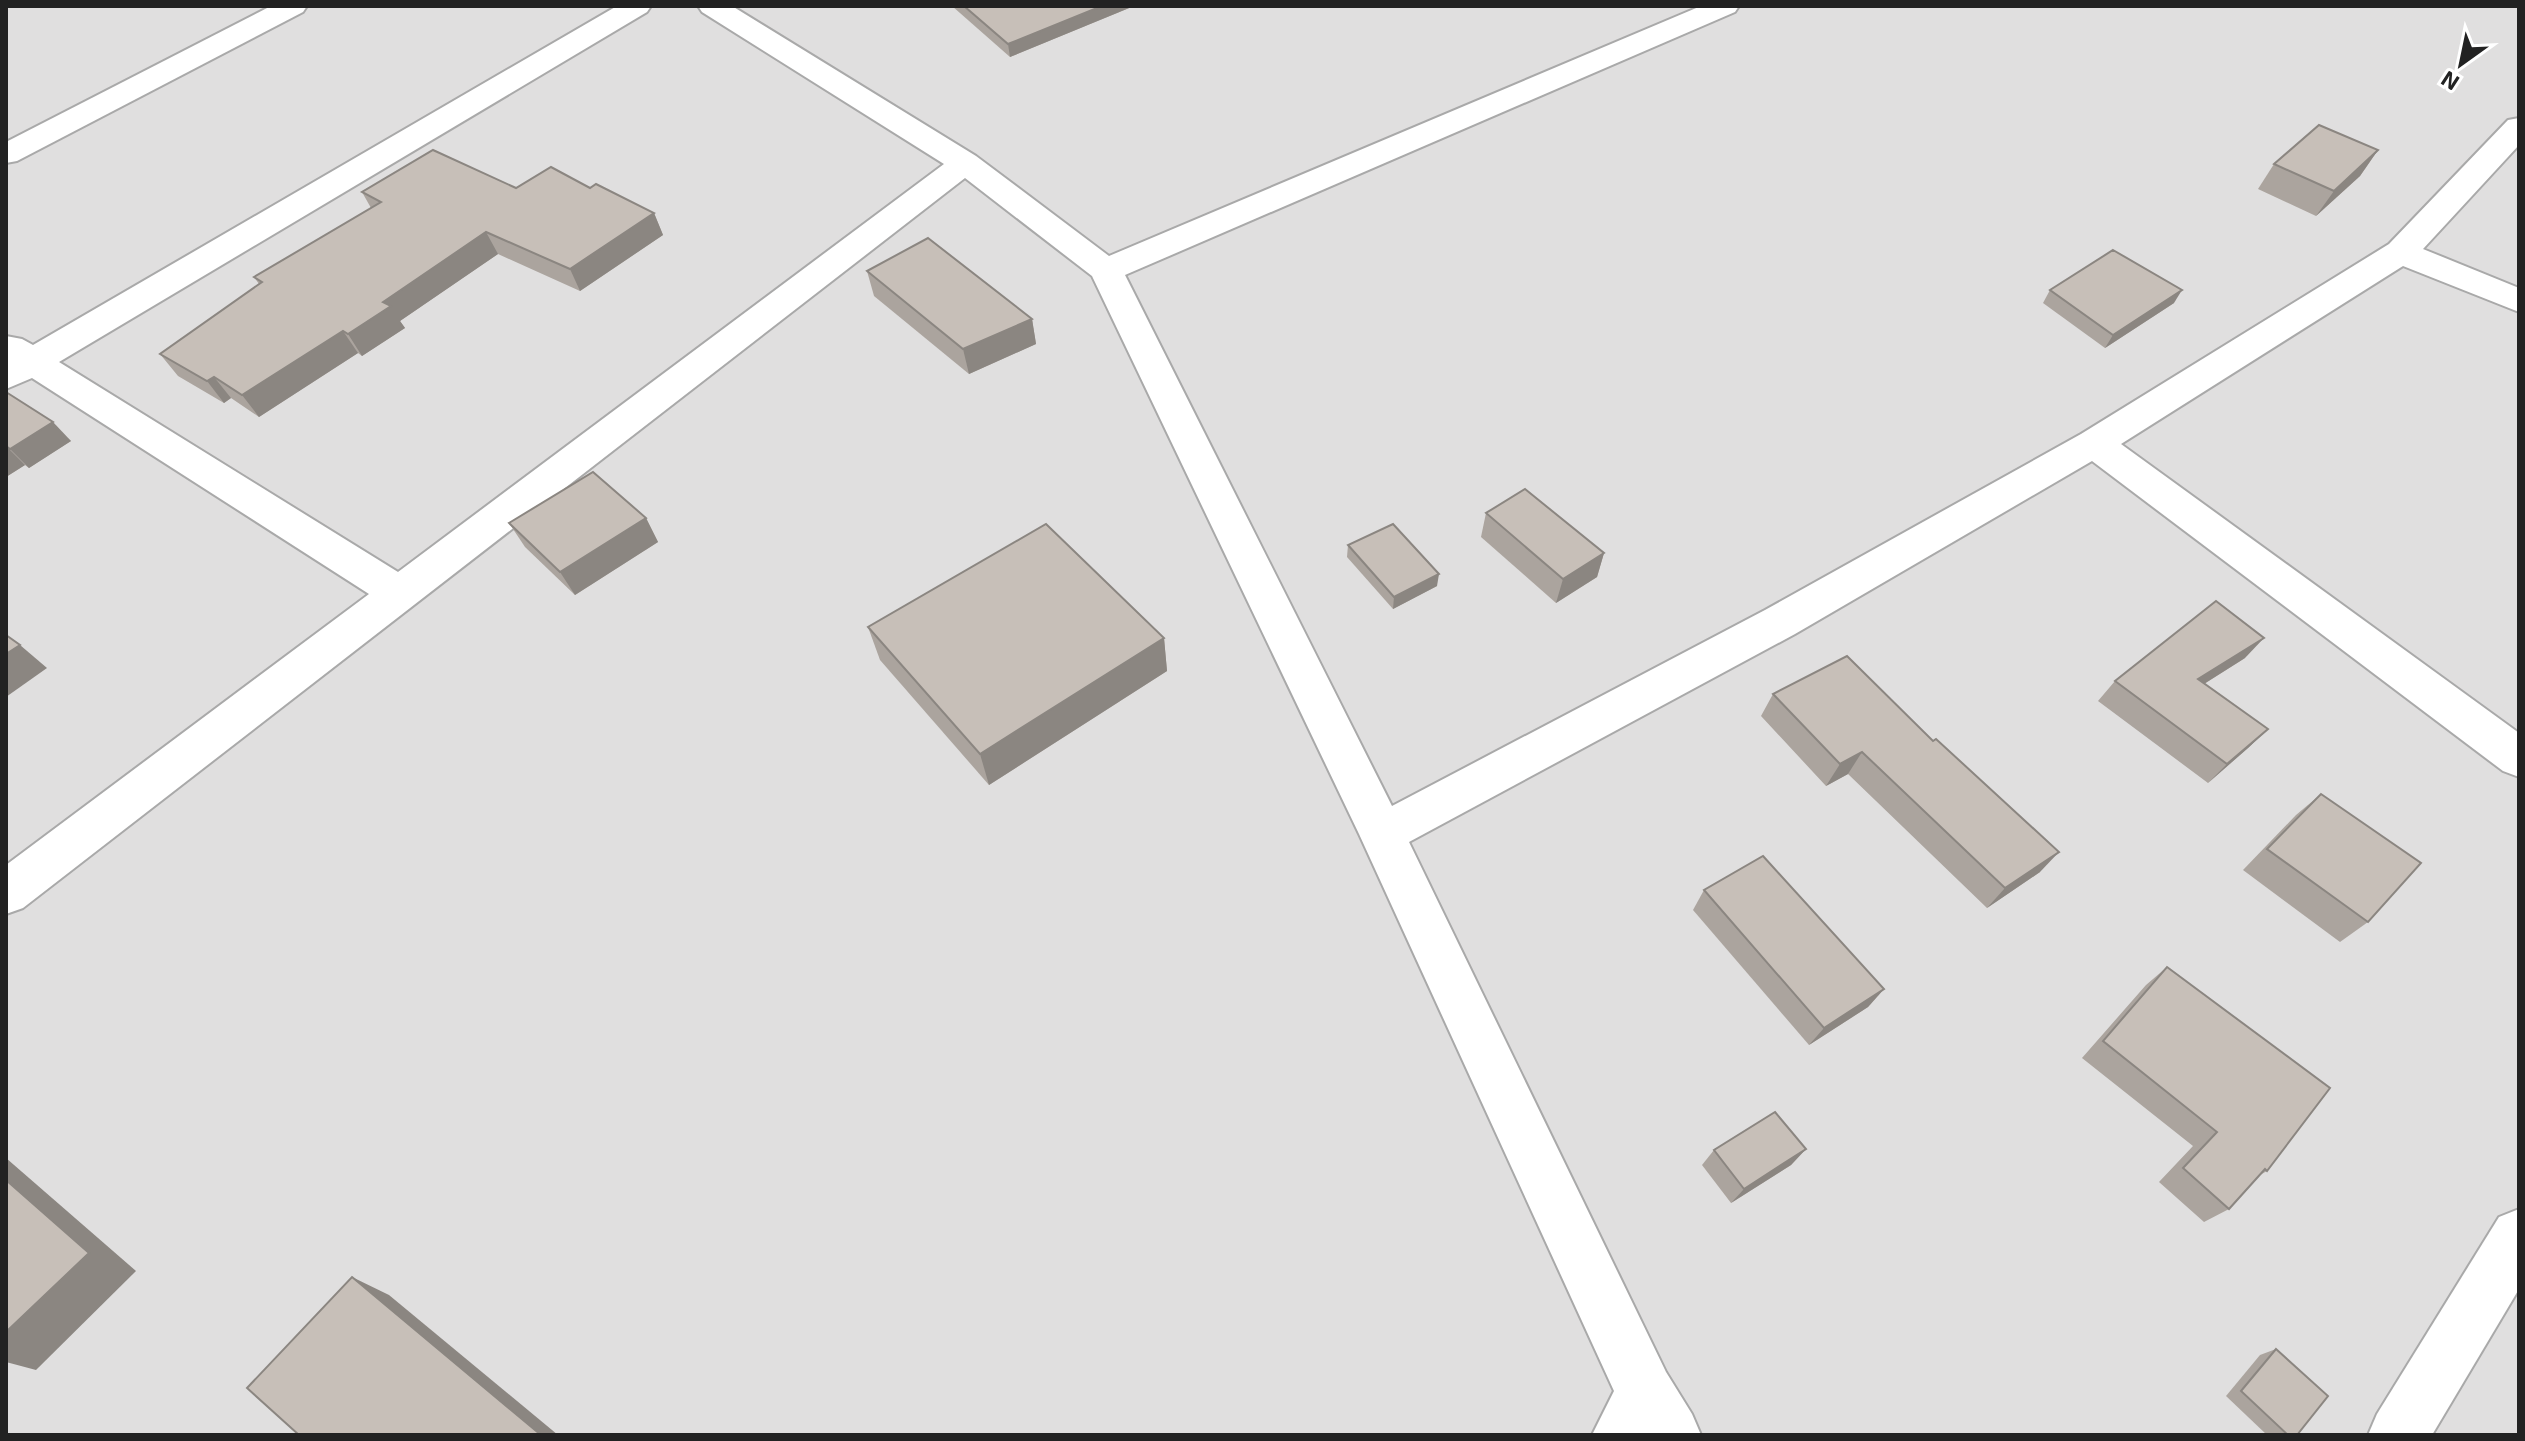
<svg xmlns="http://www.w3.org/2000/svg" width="2525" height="1441" viewBox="0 0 2525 1441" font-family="'Exo 2',sans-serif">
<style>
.residential{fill:#e0dfdf}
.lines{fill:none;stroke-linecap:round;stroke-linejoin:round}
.street-casing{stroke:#a9a9a9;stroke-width:4}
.street{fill:#fff;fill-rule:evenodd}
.wall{fill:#aba49e}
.shaded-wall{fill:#8b8681}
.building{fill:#c7bfb8;stroke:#8b8681;stroke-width:2}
</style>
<rect width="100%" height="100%" fill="#f2efe9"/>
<rect class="residential" x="6" y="6" width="2513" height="1429"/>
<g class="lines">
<defs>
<g id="street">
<polygon points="271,6 307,6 303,12 17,161 6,163 6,142"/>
<polygon points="617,6 651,6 647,12 59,362 398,572 944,164 702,12 698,6 732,6 976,156 1109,256 1701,6 1739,6 1735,12 1125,275 1392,806 1765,610 2081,434 2389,244 2508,120 2519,118 2519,145 2423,249 2519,288 2519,312 2403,266 2121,444 2519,733 2519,777 2503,771 2092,461 1795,634 1409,842 1666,1372 1692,1414 1701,1435 1592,1435 1614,1391 1359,834 1092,276 965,178 23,908 6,914 6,865 369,594 32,378 6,389 6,336 22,339 33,345"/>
<polygon points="2519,1209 2519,1289 2432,1435 2368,1435 2377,1414 2499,1217"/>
</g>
</defs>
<use href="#street" class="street-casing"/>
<use href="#street" class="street"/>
</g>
<g class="wall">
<polygon points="952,6 1134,6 1010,57"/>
<polygon points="2378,150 2360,176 2316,216 2258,189 2274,164"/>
<polygon points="516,188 590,188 654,213 663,235 580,291 498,254 400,321 405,328 362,356 358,353 259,417 231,398 224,403 178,376 160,354 259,284 254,277 371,208 362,192"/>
<polygon points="867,271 1032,319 1036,344 969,374 874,296"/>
<polygon points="2050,290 2174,303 2105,348 2043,303"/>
<polygon points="6,392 71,441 29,468 25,465 6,477"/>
<polygon points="1486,513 1604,553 1597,577 1556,603 1481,537"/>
<polygon points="646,518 658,542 575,595 525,547 509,523"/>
<polygon points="1348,545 1437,586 1393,609 1347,557"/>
<polygon points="868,627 1164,638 1167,671 989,785 880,660"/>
<polygon points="1847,656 2040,872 1987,908 1848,774 1826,786 1761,716 1773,694"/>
<polygon points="2245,658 2204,684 2268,729 2248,748 2208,783 2098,701 2115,681"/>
<polygon points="2321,794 2368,922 2340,942 2243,870 2296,815"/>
<polygon points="1704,890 1884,989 1868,1007 1809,1045 1693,910"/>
<polygon points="2167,967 2267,1171 2260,1175 2229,1209 2204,1222 2159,1182 2193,1146 2082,1058 2146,985"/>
<polygon points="1806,1149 1791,1165 1731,1203 1702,1165 1714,1150"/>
<polygon points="2276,1349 2297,1435 2267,1435 2226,1396 2260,1355"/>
</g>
<g class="shaded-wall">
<polygon points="1102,6 1134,6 1010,57 1008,44"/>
<polygon points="2378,150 2360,176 2316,216 2334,191"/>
<polygon points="654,213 663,235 580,291 570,269"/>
<polygon points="486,232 498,254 400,321 405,328 362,356 348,334 383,302"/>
<polygon points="2182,290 2174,303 2105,348 2113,335"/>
<polygon points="1032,319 1036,344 969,374 963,349"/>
<polygon points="343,331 358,353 259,417 242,395"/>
<polygon points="214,377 231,398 224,403 207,381"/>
<polygon points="53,422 71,441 29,468 10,449"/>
<polygon points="6,446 25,465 6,477"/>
<polygon points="646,518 658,542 575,595 560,572"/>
<polygon points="1604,553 1597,577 1556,603 1563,579"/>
<polygon points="1439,574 1437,586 1393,609 1394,597"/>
<polygon points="1164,638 1167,671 989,785 980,754"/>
<polygon points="2264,638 2245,658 2180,699 2198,679"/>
<polygon points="20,645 47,668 6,697 6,654"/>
<polygon points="2268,729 2248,748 2208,783 2227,764"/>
<polygon points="1862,752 1848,774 1826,786 1840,764"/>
<polygon points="2059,852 2040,872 1987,908 2005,888"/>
<polygon points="1884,989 1868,1007 1809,1045 1824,1028"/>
<polygon points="1806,1149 1791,1165 1731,1203 1744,1189"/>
<polygon points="6,1158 136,1271 36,1370 6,1362"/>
<polygon points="352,1277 389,1295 558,1435 541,1435"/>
</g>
<g class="building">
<polygon points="964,6 1102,6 1008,44"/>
<polygon points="2319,125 2378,150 2334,191 2274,164"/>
<polygon points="433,150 516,188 551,167 590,188 596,184 654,213 570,269 486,232 383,302 391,306 348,334 343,331 242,395 214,377 207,381 160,354 262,282 254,277 381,202 362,192"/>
<polygon points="928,238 1032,319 963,349 867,271"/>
<polygon points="2113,250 2182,290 2113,335 2050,290"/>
<polygon points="6,392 53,422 10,449 6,446"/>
<polygon points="593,472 646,518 560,572 509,523"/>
<polygon points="1525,489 1604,553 1563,579 1486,513"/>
<polygon points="1046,524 1164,638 980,754 868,627"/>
<polygon points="1393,524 1439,574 1394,597 1348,545"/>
<polygon points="2216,601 2264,638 2198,679 2268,729 2227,764 2115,681"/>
<polygon points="6,635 20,645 6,654"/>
<polygon points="1847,656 1933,741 1936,739 2059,852 2005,888 1862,752 1840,764 1773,694"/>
<polygon points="2321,794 2421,863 2368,922 2267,849"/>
<polygon points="1763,856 1884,989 1824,1028 1704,890"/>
<polygon points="2167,967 2330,1088 2267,1171 2265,1169 2229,1209 2183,1168 2217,1132 2103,1041"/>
<polygon points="1775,1112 1806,1149 1744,1189 1714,1150"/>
<polygon points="6,1180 89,1253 6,1332"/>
<polygon points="352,1277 541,1435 299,1435 247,1388"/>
<polygon points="2276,1349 2328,1396 2297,1435 2288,1435 2241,1391"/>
</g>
<rect width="2525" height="1441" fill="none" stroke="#222222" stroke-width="16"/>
<g transform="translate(2461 64) rotate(213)" stroke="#ffffff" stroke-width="6" paint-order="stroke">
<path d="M0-6L14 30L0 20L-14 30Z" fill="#222222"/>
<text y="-12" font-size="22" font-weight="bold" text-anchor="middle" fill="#222222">N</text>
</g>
</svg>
